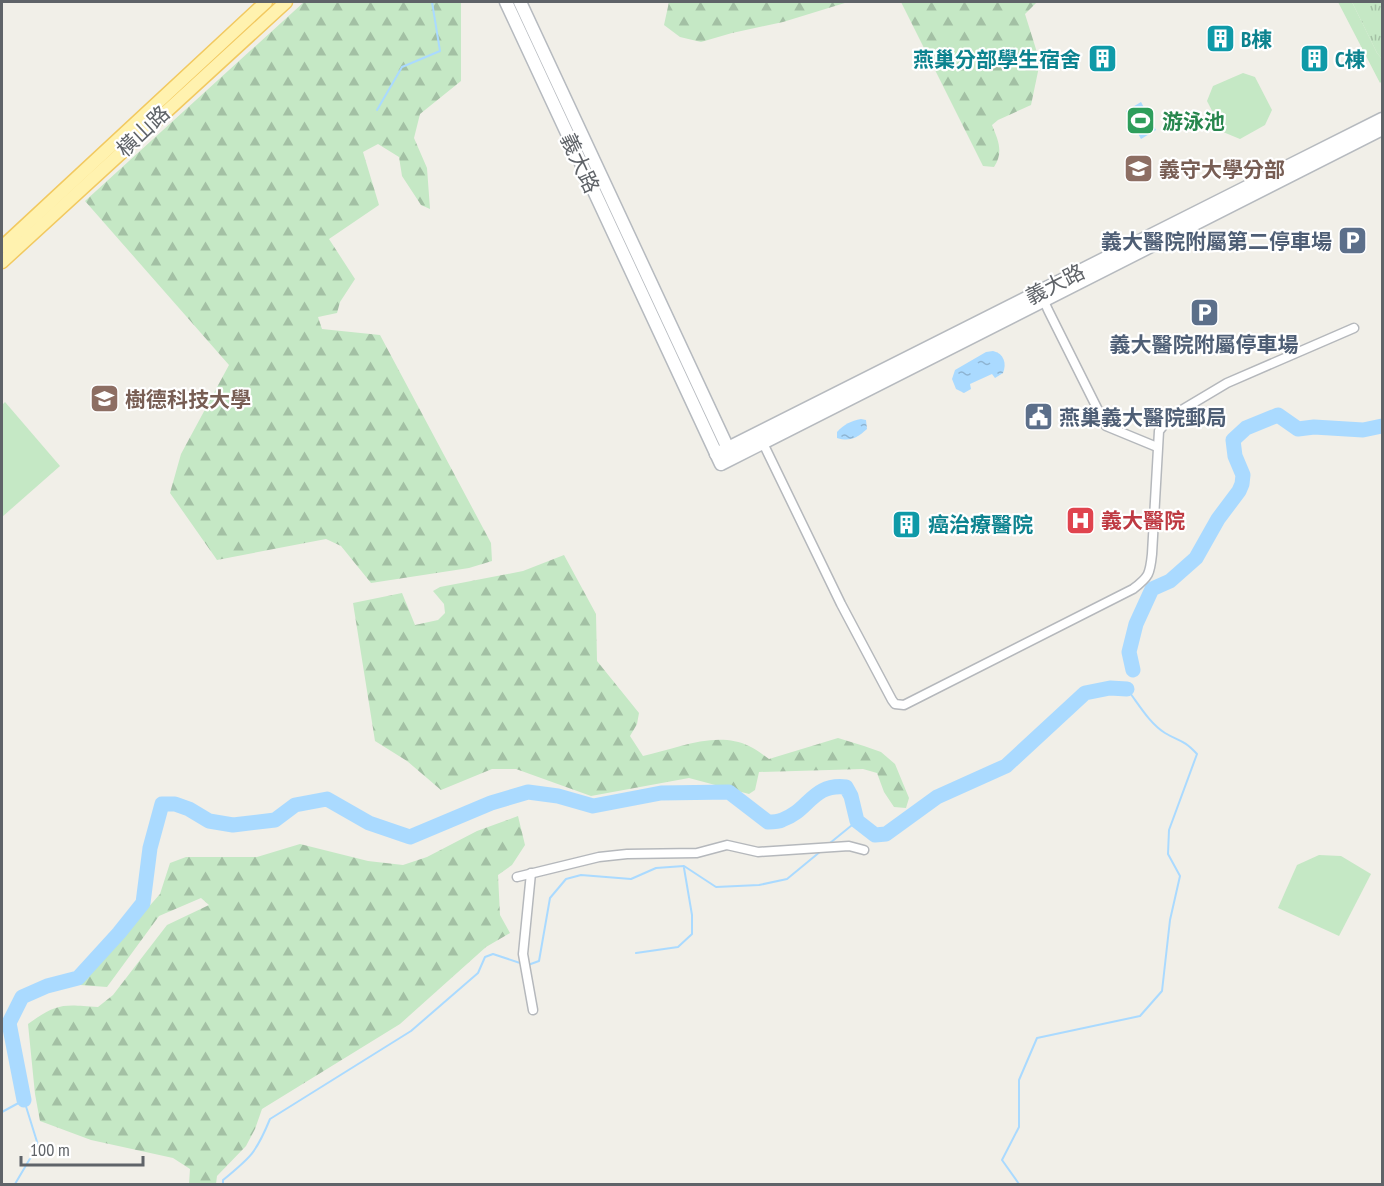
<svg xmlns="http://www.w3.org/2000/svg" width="1384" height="1186" viewBox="0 0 1384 1186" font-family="'PT Sans Narrow','Noto Sans TC',sans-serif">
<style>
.grass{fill:url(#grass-tufts)}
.forest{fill:url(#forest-firs)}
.green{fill:#c5e8c5}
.water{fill:url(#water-ripples)}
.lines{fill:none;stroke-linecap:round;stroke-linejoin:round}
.stream{stroke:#aadaff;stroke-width:2}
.river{stroke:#aadaff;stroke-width:15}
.street-casing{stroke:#b5b8bc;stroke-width:11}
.secondary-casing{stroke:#b6babf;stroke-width:15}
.primary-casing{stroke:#f2c960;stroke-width:15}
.street{stroke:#fff;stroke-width:8}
.secondary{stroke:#fff;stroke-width:12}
.primary{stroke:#fff2af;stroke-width:12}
.labels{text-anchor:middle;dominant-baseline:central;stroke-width:4.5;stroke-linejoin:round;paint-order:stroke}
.culture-label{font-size:21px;font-weight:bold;fill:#0d838f;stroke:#fff;text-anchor:start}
.leisure-label{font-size:21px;font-weight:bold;fill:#27864d;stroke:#fff;text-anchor:start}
.street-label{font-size:21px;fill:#5f6368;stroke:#fff}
.education-label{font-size:21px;font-weight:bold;fill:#785e54;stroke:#fff;text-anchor:start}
.service-label{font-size:21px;font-weight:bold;fill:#4e5e75;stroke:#fff;text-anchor:end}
.health-label{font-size:21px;font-weight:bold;fill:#be3a42;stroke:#fff;text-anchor:start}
</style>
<defs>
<pattern id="grass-tufts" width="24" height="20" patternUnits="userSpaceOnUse" patternTransform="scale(1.5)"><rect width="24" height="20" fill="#c5e8c5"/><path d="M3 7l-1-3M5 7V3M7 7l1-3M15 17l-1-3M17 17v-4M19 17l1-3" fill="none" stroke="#a3c0a4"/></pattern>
<pattern id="forest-firs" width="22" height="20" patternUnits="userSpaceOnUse" patternTransform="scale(1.5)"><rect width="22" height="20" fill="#c5e8c5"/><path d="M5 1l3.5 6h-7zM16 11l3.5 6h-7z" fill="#a3c0a4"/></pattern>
<pattern id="water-ripples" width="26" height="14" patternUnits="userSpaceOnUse" patternTransform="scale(1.5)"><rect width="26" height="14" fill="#aadaff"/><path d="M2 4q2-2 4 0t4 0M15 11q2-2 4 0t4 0" fill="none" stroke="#8eb4d2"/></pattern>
</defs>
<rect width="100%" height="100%" fill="#f1efe8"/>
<polygon class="grass" points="1352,2 1382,2 1382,59 1377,53"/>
<g class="forest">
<polygon points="304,2 461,2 461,81 420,114 414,138 427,168 430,209 421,205 402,176 399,157 378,144 363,152 379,205 329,239 355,279 340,302 337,313 318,317 322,329 380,335 491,543 492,561 469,568 371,583 341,546 326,539 217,560 170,493 181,454 229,365 85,201"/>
<polygon points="669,2 848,2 783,22 732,33 701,42 680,37 664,25"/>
<path d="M901 2H1037L1025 14 1040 62 1031 105 998 120 992 125C998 140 1004 152 994 167L983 166Z"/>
<path d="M564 555 596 614 597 661 639 713 637 724 630 736 643 756C676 749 716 730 749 746 756 749 763 755 769 759L838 738 864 746 881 752 895 764 909 798 906 808 894 807 884 792 877 773 863 769 759 772 755 790 749 794 689 778 591 796 516 769H492L441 790 407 761 375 741 353 603 402 593 415 625 438 620 445 613 444 604 433 591 440 587 523 571Z"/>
<path d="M518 816 525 845 512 865 498 875 500 915 510 933 486 947 400 1024 262 1109 255 1129 246 1146 217 1176 216 1184H189L190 1169 173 1158 91 1140 40 1121 35 1094 28 1024C57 1003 62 1004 98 1007L113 995 167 925 209 905 201 898 159 916 107 987 80 985 160 894 170 863 186 857H257L300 844 368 861 403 865 427 857 477 831Z"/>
</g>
<g class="green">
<polygon points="1338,2 1352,2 1377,53 1382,59 1382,81 1380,83"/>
<polygon points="1243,73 1255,77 1272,110 1265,125 1240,139 1223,132 1207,101 1213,86"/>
<polygon points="5,402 60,466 2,517 2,405"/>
<polygon points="1319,855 1341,856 1371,874 1339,936 1278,908 1297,865"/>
</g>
<g class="water">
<polygon points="1141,102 1156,130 1141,139 1126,111"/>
<path d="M993 351C1004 353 1007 364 1003 373L995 378 992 374 970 384 971 389 964 393 956 389 952 379 955 370 986 352Z"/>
<path d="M861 419 866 420 867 429C857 438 850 442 837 438V432C844 424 851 421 861 419Z"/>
</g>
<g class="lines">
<g class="stream">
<polyline points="377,110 402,67 440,51 432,2"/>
<polyline points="830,843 857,821"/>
<polyline points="636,953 678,947 692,934 692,915 684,868"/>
<polyline points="528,965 539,961 550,898 566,879 581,875 631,879 656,868 684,866 716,887 759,885 787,879 821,851"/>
<polyline points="2,1112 24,1100 38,1145 15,1184"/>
<path d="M223 1184V1180C251 1157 256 1153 270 1119L411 1031 478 973 485 957 493 954 523 964"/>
<path d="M1019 1184 1002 1160 1019 1127V1080L1037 1038 1140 1016 1162 991 1170 920 1180 876 1168 854 1169 830 1197 754C1183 739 1180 742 1165 733 1149 723 1138 703 1127 689"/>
</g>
<g class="river">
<polyline points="1133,670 1129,652 1136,624 1152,589 1170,581 1196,558 1218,519 1239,491 1242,484 1243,475 1235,456 1233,440 1246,428 1278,415 1298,429 1314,427 1363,430 1382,426"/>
<path d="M24 1100 9 1023 22 997 47 986 78 978 119 933 143 903 150 848 162 804H175L189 809 209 821 233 825 275 820 295 805 327 799 369 823 410 837 491 803 528 792 558 796 593 806 661 793 729 792 768 822C772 822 778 822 782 820 809 811 812 783 846 787L851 796 857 821 875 835 886 834 937 797 1006 766 1085 693 1110 688 1127 689"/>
</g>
<defs>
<g id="street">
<polyline points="1046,296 1044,301 1048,310 1106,426 1157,447"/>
<path d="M761 439 841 604 892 700 895 704 904 705 1133 589C1149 577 1150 574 1152 554L1159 431 1170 417 1227 383 1354 328"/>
<polyline points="531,873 523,954 533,1010"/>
<polyline points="517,877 599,857 627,854 697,853 727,845 758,852 849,846 864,850"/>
</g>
<g id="secondary">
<polyline points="506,2 721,464 1382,129"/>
<polyline points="520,2 731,455"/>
<polyline points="716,454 1382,119"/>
</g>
<g id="primary">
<polyline points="2,247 266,2"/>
<polyline points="2,262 286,2"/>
</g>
</defs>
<use href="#street" class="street-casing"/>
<use href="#secondary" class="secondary-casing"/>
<use href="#primary" class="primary-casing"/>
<use href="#street" class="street"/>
<use href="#secondary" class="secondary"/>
<use href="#primary" class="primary"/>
</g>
<defs>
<symbol id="building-square" viewBox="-11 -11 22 22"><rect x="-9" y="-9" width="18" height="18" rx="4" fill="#0f9aa8" stroke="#fff"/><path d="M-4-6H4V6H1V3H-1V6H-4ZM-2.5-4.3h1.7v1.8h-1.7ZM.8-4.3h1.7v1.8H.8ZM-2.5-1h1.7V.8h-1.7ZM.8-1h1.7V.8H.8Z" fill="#fff"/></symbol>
<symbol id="stadium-square" viewBox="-11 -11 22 22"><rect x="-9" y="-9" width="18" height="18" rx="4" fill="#2e9e5b" stroke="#fff"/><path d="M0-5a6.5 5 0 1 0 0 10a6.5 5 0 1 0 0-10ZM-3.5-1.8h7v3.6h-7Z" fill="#fff"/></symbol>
<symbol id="university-square" viewBox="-11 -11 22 22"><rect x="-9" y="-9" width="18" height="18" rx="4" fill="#8d6e63" stroke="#fff"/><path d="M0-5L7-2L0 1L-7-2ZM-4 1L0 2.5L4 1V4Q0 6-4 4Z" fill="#fff"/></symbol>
<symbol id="parking-square" viewBox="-11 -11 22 22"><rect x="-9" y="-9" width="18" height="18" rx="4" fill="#5c6f8a" stroke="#fff"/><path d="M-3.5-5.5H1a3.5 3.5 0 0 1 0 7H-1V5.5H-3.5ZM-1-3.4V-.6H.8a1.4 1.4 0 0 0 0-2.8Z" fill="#fff"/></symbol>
<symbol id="civic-square" viewBox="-11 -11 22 22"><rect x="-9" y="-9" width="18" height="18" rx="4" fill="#5c6f8a" stroke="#fff"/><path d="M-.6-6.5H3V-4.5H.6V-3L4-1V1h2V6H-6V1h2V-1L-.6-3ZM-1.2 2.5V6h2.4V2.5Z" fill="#fff"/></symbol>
<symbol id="hospital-square" viewBox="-11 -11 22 22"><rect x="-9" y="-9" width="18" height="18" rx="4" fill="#e0444e" stroke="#fff"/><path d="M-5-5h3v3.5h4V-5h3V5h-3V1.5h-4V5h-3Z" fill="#fff"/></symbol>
</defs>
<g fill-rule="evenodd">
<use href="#building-square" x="1204" y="22" width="33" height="33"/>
<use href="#building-square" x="1086" y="42" width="33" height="33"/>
<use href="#building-square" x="1298" y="42" width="33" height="33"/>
<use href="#stadium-square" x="1124" y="104" width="33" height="33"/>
<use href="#university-square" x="1122" y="152" width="33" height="33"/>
<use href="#parking-square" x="1336" y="224" width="33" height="33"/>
<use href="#parking-square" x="1188" y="296" width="33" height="33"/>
<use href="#university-square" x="88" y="382" width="33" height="33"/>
<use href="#civic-square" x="1022" y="400" width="33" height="33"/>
<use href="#hospital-square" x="1064" y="504" width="33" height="33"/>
<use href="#building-square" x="890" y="508" width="33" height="33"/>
</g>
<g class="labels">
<g class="culture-label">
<text x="1241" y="39">B棟</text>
<text x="1081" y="59" text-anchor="end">燕巢分部學生宿舍</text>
<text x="1335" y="59">C棟</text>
<text x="928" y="524">癌治療醫院</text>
</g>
<g class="leisure-label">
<text x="1162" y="121">游泳池</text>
</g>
<g class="street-label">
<text transform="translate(143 131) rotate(-43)">橫山路</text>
<text transform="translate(580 163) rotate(65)">義大路</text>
<text transform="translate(1055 284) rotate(-27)">義大路</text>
</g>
<g class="education-label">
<text x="1159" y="169">義守大學分部</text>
<text x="125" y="399">樹德科技大學</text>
</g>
<g class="service-label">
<text x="1332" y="241">義大醫院附屬第二停車場</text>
<text x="1204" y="344" text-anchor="middle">義大醫院附屬停車場</text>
<text x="1059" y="417" text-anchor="start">燕巢義大醫院郵局</text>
</g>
<g class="health-label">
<text x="1101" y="520">義大醫院</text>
</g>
</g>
<rect width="1384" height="1186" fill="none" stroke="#5f6368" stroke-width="6"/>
<path d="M21 1156v9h122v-9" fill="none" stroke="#5f6368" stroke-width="3"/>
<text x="30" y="1156" font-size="18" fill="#5f6368" stroke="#ffffff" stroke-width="4.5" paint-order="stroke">100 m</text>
</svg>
